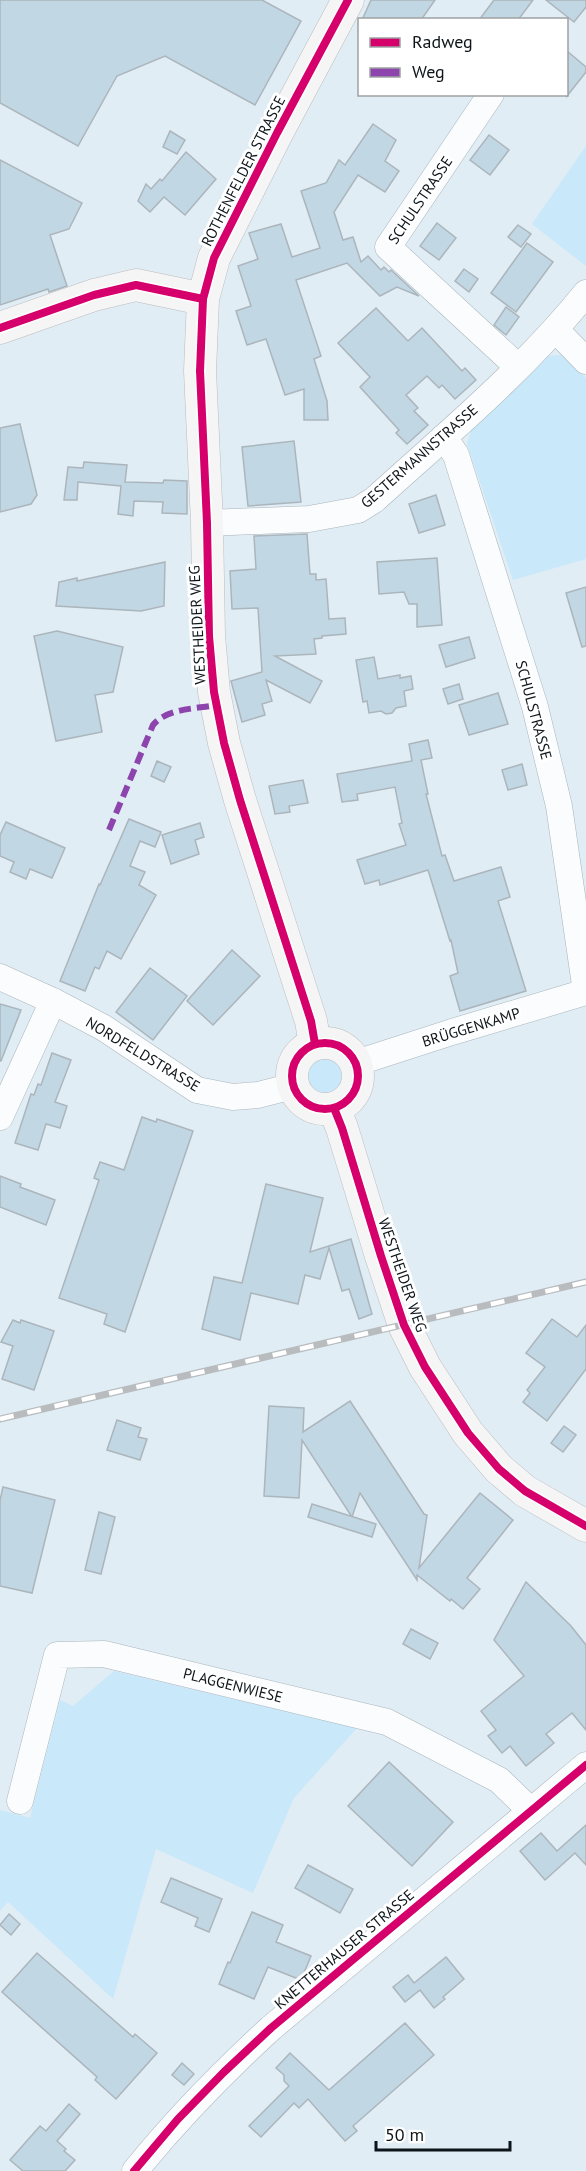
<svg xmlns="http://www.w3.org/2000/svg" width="586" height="2171" viewBox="0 0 586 2171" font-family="'PT Sans',sans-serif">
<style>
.green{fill:#c9e8fa}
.building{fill:#c1d7e3;stroke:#acb5bc;stroke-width:1.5}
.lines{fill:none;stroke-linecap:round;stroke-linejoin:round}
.minor-casing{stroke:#abb5bb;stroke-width:27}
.major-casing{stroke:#bcbcbf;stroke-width:33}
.minor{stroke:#fafcfe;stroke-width:26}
.major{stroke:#f6f5f5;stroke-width:32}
.rail-casing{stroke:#b9bcbe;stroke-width:7}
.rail{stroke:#fff;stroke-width:4.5;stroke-dasharray:14;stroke-linecap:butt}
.quiet{stroke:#8e44ad;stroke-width:6;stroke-dasharray:12 6;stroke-linecap:butt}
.cycleway-casing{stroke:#fff;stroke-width:11}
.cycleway{stroke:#d6006c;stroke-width:8}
.labels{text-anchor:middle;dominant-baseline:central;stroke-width:6;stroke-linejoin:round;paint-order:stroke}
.street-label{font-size:15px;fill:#0d151a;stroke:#fff}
</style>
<rect width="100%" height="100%" fill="#e0edf5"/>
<g class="green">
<polygon points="586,146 586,266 532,224"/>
<polygon points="564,355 586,378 586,559 513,580 467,444 473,423 543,356"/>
<circle cx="325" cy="1075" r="20"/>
<polygon points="114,1671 357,1728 294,1798 253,1893 156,1849 113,1999 8,1902 0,1911 0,1810 30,1818 60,1700 73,1706"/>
</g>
<g class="building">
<polygon points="0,0 262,0 301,21 255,105 165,56 117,76 78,146 0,103"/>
<polygon points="371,0 435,0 421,20 362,20"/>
<polygon points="494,0 533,0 518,20 479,20"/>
<polygon points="546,0 586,0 586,7 574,22"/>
<polygon points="567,51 586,67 586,72 567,96"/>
<polygon points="373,124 396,140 385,161 399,171 385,192 358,175 334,212 343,240 353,237 361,262 368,256 381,270 384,267 389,272 391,270 419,296 397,287 380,296 347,263 296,280 321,356 314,359 327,401 328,420 304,420 304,389 285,395 266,339 247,345 236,311 251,306 238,266 258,259 249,233 281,224 292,257 320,248 301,191 326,183 339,160 345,165"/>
<polygon points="170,131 185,140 177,154 163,147"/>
<polygon points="489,135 509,150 490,175 470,160"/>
<polygon points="186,152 216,179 185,215 164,197 150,212 138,201 146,184 151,189 160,179 162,181"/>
<polygon points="0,160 82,203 69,229 50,235 67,286 49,292 48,289 0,305"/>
<polygon points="437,223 456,238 439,260 420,246"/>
<polygon points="518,225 531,234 521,247 508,237"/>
<polygon points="527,243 553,262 516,312 491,293"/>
<polygon points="464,269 478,279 469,292 455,281"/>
<polygon points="506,307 519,317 506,335 494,325"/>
<polygon points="376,308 408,341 422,328 462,371 465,368 476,380 455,399 442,385 439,388 427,376 406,395 418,408 414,411 428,425 407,444 396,433 399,430 360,387 370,377 338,343"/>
<polygon points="20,424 37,495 31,504 0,512 0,428"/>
<polygon points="294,441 301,502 248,506 242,447"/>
<polygon points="84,462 127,465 125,482 163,483 164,480 187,481 187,514 162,513 163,502 134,501 133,516 118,514 121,486 78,482 77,500 64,500 68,467 83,468"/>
<polygon points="436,495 445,525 419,533 409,504"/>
<polygon points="307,534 310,574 316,574 316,580 326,579 329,619 345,618 346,634 322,636 322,638 314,639 316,654 275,656 322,681 310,703 266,680 272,701 262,704 265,715 242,722 231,681 262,672 258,608 232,609 230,571 256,569 254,536"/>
<polygon points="437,558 442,625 417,627 417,604 409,604 404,592 379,594 377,562"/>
<polygon points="165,562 164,606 141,611 56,606 59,582 77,578 77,581"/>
<polygon points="586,587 586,646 582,647 566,593"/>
<polygon points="57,631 123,647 113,692 95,695 102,732 56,741 34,636"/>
<polygon points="469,637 475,658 446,667 439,645"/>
<polygon points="374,657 378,679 400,675 400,678 411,676 413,689 404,691 406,706 396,708 392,713 386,714 381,711 369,713 367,701 363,702 356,660"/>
<polygon points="459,684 463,699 448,704 443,689"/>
<polygon points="498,693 508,724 469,735 459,705"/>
<polygon points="428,740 432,758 421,760 428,794 426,794 442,856 445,855 454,881 501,867 510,897 498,901 526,991 460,1011 450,976 458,973 451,940 450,941 428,870 380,885 379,880 365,884 357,860 406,845 399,824 402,823 395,787 357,794 358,800 342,802 337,774 412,761 409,744"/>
<polygon points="157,761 171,767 164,782 151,776"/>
<polygon points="522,764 527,785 508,790 502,770"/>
<polygon points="303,780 308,803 289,806 290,812 275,814 269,786"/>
<polygon points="129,819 161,832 155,847 140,841 130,866 145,872 139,885 156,895 121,959 107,951 99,969 95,967 85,991 60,981 99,884 100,885"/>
<polygon points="6,822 65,848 52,878 30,869 26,879 10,872 14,862 0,856 0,835"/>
<polygon points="200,823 204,837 195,840 199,854 171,864 162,835"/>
<polygon points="232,950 260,976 213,1025 187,1001"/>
<polygon points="150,968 187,996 153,1040 116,1012"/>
<polygon points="0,1004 21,1010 1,1061 0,1061"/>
<polygon points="52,1053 71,1060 55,1102 67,1106 60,1128 46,1124 38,1150 15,1143 31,1094 34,1095 38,1084 41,1085"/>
<polygon points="142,1117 156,1122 157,1119 193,1131 125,1332 104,1324 107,1314 59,1298 99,1180 94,1178 100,1162 124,1170"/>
<polygon points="0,1176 21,1184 20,1187 55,1200 46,1225 0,1207"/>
<polygon points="266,1184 323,1198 310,1252 351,1239 372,1314 359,1319 349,1289 342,1291 329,1248 320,1279 305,1275 298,1304 251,1293 240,1340 202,1329 214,1277 242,1283"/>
<polygon points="552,1319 577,1337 586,1325 586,1369 547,1421 523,1402 530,1393 527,1390 545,1367 526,1353"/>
<polygon points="13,1320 20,1323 21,1320 54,1331 34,1390 2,1379 13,1346 1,1342"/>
<polygon points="350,1401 424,1514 427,1515 419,1568 480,1493 513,1520 467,1578 480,1589 463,1609 451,1599 450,1601 417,1575 417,1580 360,1493 352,1517 302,1440 299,1498 264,1496 269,1406 304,1408 303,1432"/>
<polygon points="117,1420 141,1428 138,1437 147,1439 140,1460 107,1450"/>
<polygon points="564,1426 576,1435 563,1452 551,1443"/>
<polygon points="3,1487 55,1500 32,1593 0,1586 0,1500"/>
<polygon points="312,1504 376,1524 372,1537 308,1517"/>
<polygon points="99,1512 115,1517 101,1574 85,1570"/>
<polygon points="526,1582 571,1626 586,1645 586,1730 572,1713 546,1734 554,1743 526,1766 510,1746 502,1753 488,1736 496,1730 481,1711 524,1676 494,1640"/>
<polygon points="411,1629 438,1643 430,1659 403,1644"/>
<polygon points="389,1762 453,1822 412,1866 348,1806"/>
<polygon points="586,1825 586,1865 575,1853 545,1880 520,1851 541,1833 557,1851"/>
<polygon points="308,1865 353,1889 340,1913 295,1888"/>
<polygon points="171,1878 222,1899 209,1932 195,1926 198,1918 161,1902"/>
<polygon points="252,1912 283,1925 276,1942 311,1956 301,1980 268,1967 254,1999 219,1984 228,1962 230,1963"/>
<polygon points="9,1914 20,1924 11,1935 0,1925"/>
<polygon points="37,1953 133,2037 135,2034 157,2053 116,2099 95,2080 97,2077 2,1992"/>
<polygon points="446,1957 464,1979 443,1997 445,1999 434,2008 420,1990 405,2002 393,1987 408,1975 414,1983"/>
<polygon points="405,2023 434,2055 353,2126 357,2131 345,2141 308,2099 299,2108 294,2103 261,2137 249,2126 289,2086 284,2081 284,2075 276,2068 290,2053 329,2090"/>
<polygon points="182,2063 194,2074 184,2085 172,2075"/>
<polygon points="69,2104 80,2114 57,2141 66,2149 64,2151 75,2160 65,2171 23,2171 10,2160 40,2126 46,2131"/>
</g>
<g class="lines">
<defs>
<g id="minor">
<polyline points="491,94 388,247 518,367"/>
<polyline points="556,330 586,361"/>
<path d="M207 523 309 519 358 510 374 500C447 434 524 370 586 293"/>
<polyline points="0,977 53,1001 104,1028 197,1090 233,1097 258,1095 293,1086"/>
<polyline points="356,1063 452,1032 586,992 559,806 535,707 456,455 444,437"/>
<polyline points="0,1117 53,1001"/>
<polyline points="20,1801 57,1655 104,1654 387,1722 499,1780 531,1811"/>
<path d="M135 2171C177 2119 222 2073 271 2028L586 1765"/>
</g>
<g id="major">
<polyline points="0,328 94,295 136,285 203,299"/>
<circle cx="325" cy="1076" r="33"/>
<polyline points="315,1044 311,1021 240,800 224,743 214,692 209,636 207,523 200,371 203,299 214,258 277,133 348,0"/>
<polyline points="334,1108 342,1128 381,1256 404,1325 425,1367 468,1433 499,1469 525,1491 586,1526"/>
</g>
</defs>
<use href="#minor" class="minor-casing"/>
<use href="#major" class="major-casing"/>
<use href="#minor" class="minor"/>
<use href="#major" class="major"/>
<defs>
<polyline id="rail" points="0,1419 586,1282"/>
</defs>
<use href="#rail" class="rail-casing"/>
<use href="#rail" class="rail"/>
<path class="quiet" d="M109 830 153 725C167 708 196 709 216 705"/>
<defs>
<g id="cycleway">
<polyline points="0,328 94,295 136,285 203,299"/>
<circle cx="325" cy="1076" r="33"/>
<polyline points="315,1044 311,1021 240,800 224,743 214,692 209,636 207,523 200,371 203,299 214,258 277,133 348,0"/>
<polyline points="334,1108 342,1128 381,1256 404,1325 425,1367 468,1433 499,1469 525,1491 586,1526"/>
<polyline points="134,2171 178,2119 224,2072 271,2028 586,1765"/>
</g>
</defs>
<use href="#cycleway" class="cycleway-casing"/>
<use href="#cycleway" class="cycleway"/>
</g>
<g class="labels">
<g class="street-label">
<text transform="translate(243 171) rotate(-63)">ROTHENFELDER STRASSE</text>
<text transform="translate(420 200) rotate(-56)">SCHULSTRASSE</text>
<text transform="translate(419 456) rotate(-41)">GESTERMANNSTRASSE</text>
<text transform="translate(197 625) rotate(-93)">WESTHEIDER WEG</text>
<text transform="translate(534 710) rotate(75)">SCHULSTRASSE</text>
<text transform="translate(471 1027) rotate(-17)">BRÜGGENKAMP</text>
<text transform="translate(143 1054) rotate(31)">NORDFELDSTRASSE</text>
<text transform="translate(403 1275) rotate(71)">WESTHEIDER WEG</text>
<text transform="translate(233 1685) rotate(14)">PLAGGENWIESE</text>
<text transform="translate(344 1949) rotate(-40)">KNETTERHAUSER STRASSE</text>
</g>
</g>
<rect x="358" y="18" width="210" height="78" fill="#ffffff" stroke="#9ea1a3" stroke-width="1.5"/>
<rect x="370" y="38" width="30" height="9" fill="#d6006c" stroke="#9ea1a3" stroke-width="1.5"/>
<text x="412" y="48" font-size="18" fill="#0d151a">Radweg</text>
<rect x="370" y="68" width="30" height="9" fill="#8e44ad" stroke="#9ea1a3" stroke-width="1.5"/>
<text x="412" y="78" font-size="18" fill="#0d151a">Weg</text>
<path d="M376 2141v9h134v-9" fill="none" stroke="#0d151a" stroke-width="3"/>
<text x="385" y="2141" font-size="18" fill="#0d151a" stroke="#ffffff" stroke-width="4.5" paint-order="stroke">50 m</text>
</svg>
